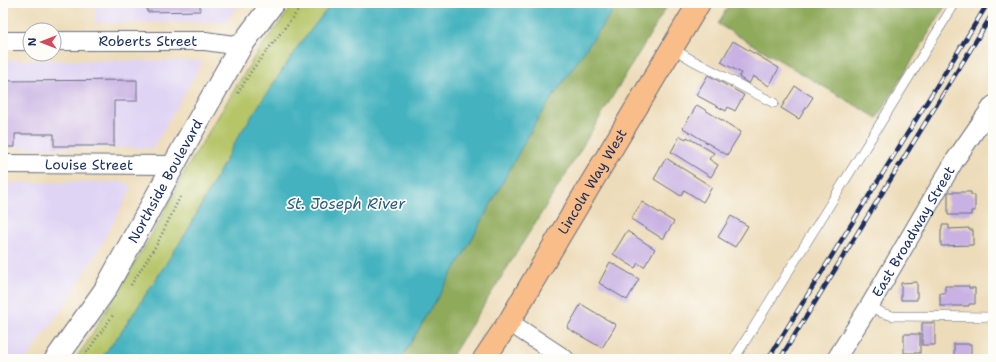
<svg xmlns="http://www.w3.org/2000/svg" width="996" height="362" viewBox="0 0 996 362" font-family="'Shantell Sans',sans-serif">
<style>
.built{fill:#e0d4f4}
.green{fill:#b6c567;stroke:#687a62}
.forest{fill:#90aa5c;stroke:#566c5d}
.water{fill:#44b3bf;stroke:#30718e}
.building{fill:#c9b2e3}
.lines{fill:none;stroke-linecap:round;stroke-linejoin:round}
.service-casing{stroke:#646c7e;stroke-width:10}
.minor-casing{stroke:#646c7e;stroke-width:20}
.tertiary-casing{stroke:#646c7e;stroke-width:24}
.primary-casing{stroke:#646c7e;stroke-width:24}
.path{stroke:#646c7e;stroke-width:2.5;stroke-dasharray:1 3;stroke-linecap:butt}
.service{stroke:#fff;stroke-width:9}
.minor{stroke:#fff;stroke-width:18}
.tertiary{stroke:#fff;stroke-width:22}
.primary{stroke:#f8bd89;stroke-width:22}
.rail-casing{stroke:#1b2f5e;stroke-width:4.5}
.rail{stroke:#fdfcf7;stroke-width:3;stroke-dasharray:9;stroke-linecap:butt}
.labels{text-anchor:middle;dominant-baseline:central;stroke-width:3.5;stroke-linejoin:round;paint-order:stroke}
.street-label{font-size:14px;fill:#1b2f5e;stroke:#fdfcf7}
.water-label{font-size:15px;font-style:italic;fill:#295d80;stroke:#fdfcf7}
</style>
<rect width="100%" height="100%" fill="#fdfcf7"/>
<filter id="ink" filterUnits="userSpaceOnUse"><feTurbulence type="fractalNoise" baseFrequency=".025" numOctaves="2"/><feDisplacementMap in="SourceGraphic" scale="8" xChannelSelector="R" yChannelSelector="G"/><feConvolveMatrix kernelMatrix="1 2 1 2 8 2 1 2 1" color-interpolation-filters="sRGB"/></filter>
<filter id="wash" filterUnits="userSpaceOnUse"><feTurbulence type="fractalNoise" baseFrequency=".012" numOctaves="4" result="noise"/><feDisplacementMap in="SourceGraphic" scale="16" xChannelSelector="R" yChannelSelector="G"/><feGaussianBlur stdDeviation="0.9" result="paint"/><feColorMatrix in="noise" values="0 0 0 0 0 0 0 0 0 0 0 0 0 0 0 0 0 1.4 0 .05"/><feComposite in="paint" operator="in"/></filter>
<g filter="url(#wash)">
<rect width="100%" height="100%" fill="#eddcb9"/>
<g class="built">
<polygon points="95,3 240,3 225,22 95,23"/>
<polygon points="3,60 203,61 153,148 3,148"/>
<polygon points="122,182 129,184 132,188 99,249 66,303 26,359 3,359 3,183"/>
</g>
<polygon class="green" points="295,3 332,3 299,45 238,137 188,230 120,334 100,359 75,359 86,344 157,226 185,171 258,51"/>
<g class="forest">
<polygon points="618,3 669,3 564,177 450,359 401,359 466,250 536,121"/>
<polygon points="730,3 947,3 877,118 718,24"/>
</g>
<polygon class="water" points="332,3 618,3 536,121 466,250 401,359 100,359 120,334 188,230 238,137 299,45"/>
<g id="blocks">
<g class="building">
<polygon points="147,3 200,3 200,11 147,12"/>
<polygon points="733,41 779,68 769,86 753,76 749,84 739,77 741,73 721,62"/>
<polygon points="708,75 744,95 735,111 728,107 726,111 696,95"/>
<polygon points="137,80 137,101 114,101 114,146 54,146 54,134 15,134 15,147 3,147 3,81"/>
<polygon points="795,86 813,97 799,119 781,108"/>
<polygon points="697,105 741,132 727,155 683,128"/>
<polygon points="680,136 686,139 687,137 714,153 709,159 718,165 711,177 671,152"/>
<polygon points="666,158 712,187 703,202 684,190 681,196 654,179"/>
<polygon points="948,192 971,192 971,195 975,195 975,211 971,211 971,215 948,215"/>
<polygon points="642,202 674,222 663,239 631,219"/>
<polygon points="731,216 748,226 735,247 718,237"/>
<polygon points="942,225 949,225 949,229 969,228 969,230 973,230 973,245 941,246 941,229 942,229"/>
<polygon points="627,231 655,249 644,267 638,263 635,268 613,254"/>
<polygon points="610,262 639,279 627,300 599,283"/>
<polygon points="917,282 917,300 901,300 901,283"/>
<polygon points="945,286 969,286 969,288 975,288 975,304 969,304 969,306 940,306 940,293 945,293"/>
<polygon points="581,304 616,325 602,348 567,328"/>
<rect x="922" y="323" width="13" height="22"/>
<rect x="904" y="334" width="16" height="19"/>
<rect x="954" y="344" width="17" height="15"/>
</g>
</g>
</g>
<g filter="url(#ink)">
<use href="#blocks" fill-opacity="0" stroke="#646c7e" stroke-width="1"/>
<g class="lines">
<defs>
<g id="service">
<polyline points="672,48 692,60 774,103"/>
<polyline points="870,305 882,313 893,316 993,317"/>
<polyline points="734,359 955,3"/>
</g>
<g id="minor">
<polyline points="3,41 30,41"/>
<path id="s1" d="M54 41H205L241 46"/>
<path id="s2" d="M3 164 174 165"/>
<polyline points="509,322 565,359"/>
<path id="s3" d="M836 359 870 305 955 160 993 105"/>
</g>
<g id="tertiary">
<path id="s4" d="M56 359 105 290 193 130 241 46 273 3"/>
</g>
<g id="primary">
<path id="s5" d="M484 359 509 322 560 235 699 3"/>
</g>
</defs>
<use href="#service" class="service-casing"/>
<use href="#minor" class="minor-casing"/>
<use href="#tertiary" class="tertiary-casing"/>
<use href="#primary" class="primary-casing"/>
<g class="path">
<polyline points="238,93 252,70 304,3"/>
<polyline points="131,285 157,244 180,197"/>
<polyline points="82,359 113,315"/>
</g>
<use href="#service" class="service"/>
<use href="#minor" class="minor"/>
<use href="#tertiary" class="tertiary"/>
<use href="#primary" class="primary"/>
<defs>
<g id="rail">
<polyline points="768,359 988,3"/>
<polyline points="780,359 993,13"/>
</g>
</defs>
<use href="#rail" class="rail-casing"/>
<use href="#rail" class="rail"/>
</g>
</g>
<g class="labels">
<g class="street-label">
<text stroke="none"><textPath href="#s1" startOffset="94">Roberts Street</textPath></text>
<text stroke="none"><textPath href="#s2" startOffset="86">Louise Street</textPath></text>
<text stroke="none"><textPath href="#s4" startOffset="209">Northside Boulevard</textPath></text>
<text stroke="none"><textPath href="#s5" startOffset="208">Lincoln Way West</textPath></text>
<text stroke="none"><textPath href="#s3" startOffset="149">East Broadway Street</textPath></text>
</g>
<g class="water-label">
<text x="346" y="204">St. Joseph River</text>
</g>
</g>
<rect width="996" height="362" fill="none" stroke="#fdfcf7" stroke-width="16"/>
<g transform="translate(42 42) rotate(270)"><circle r="19" fill="#fdfcf7" stroke="#a3aaba"/>
<path d="M0-3L7 15L0 10L-7 15Z" fill="#d1495b"/>
<text y="-6" font-size="11" font-weight="bold" text-anchor="middle" fill="#1b2f5e">N</text>
</g>
</svg>
